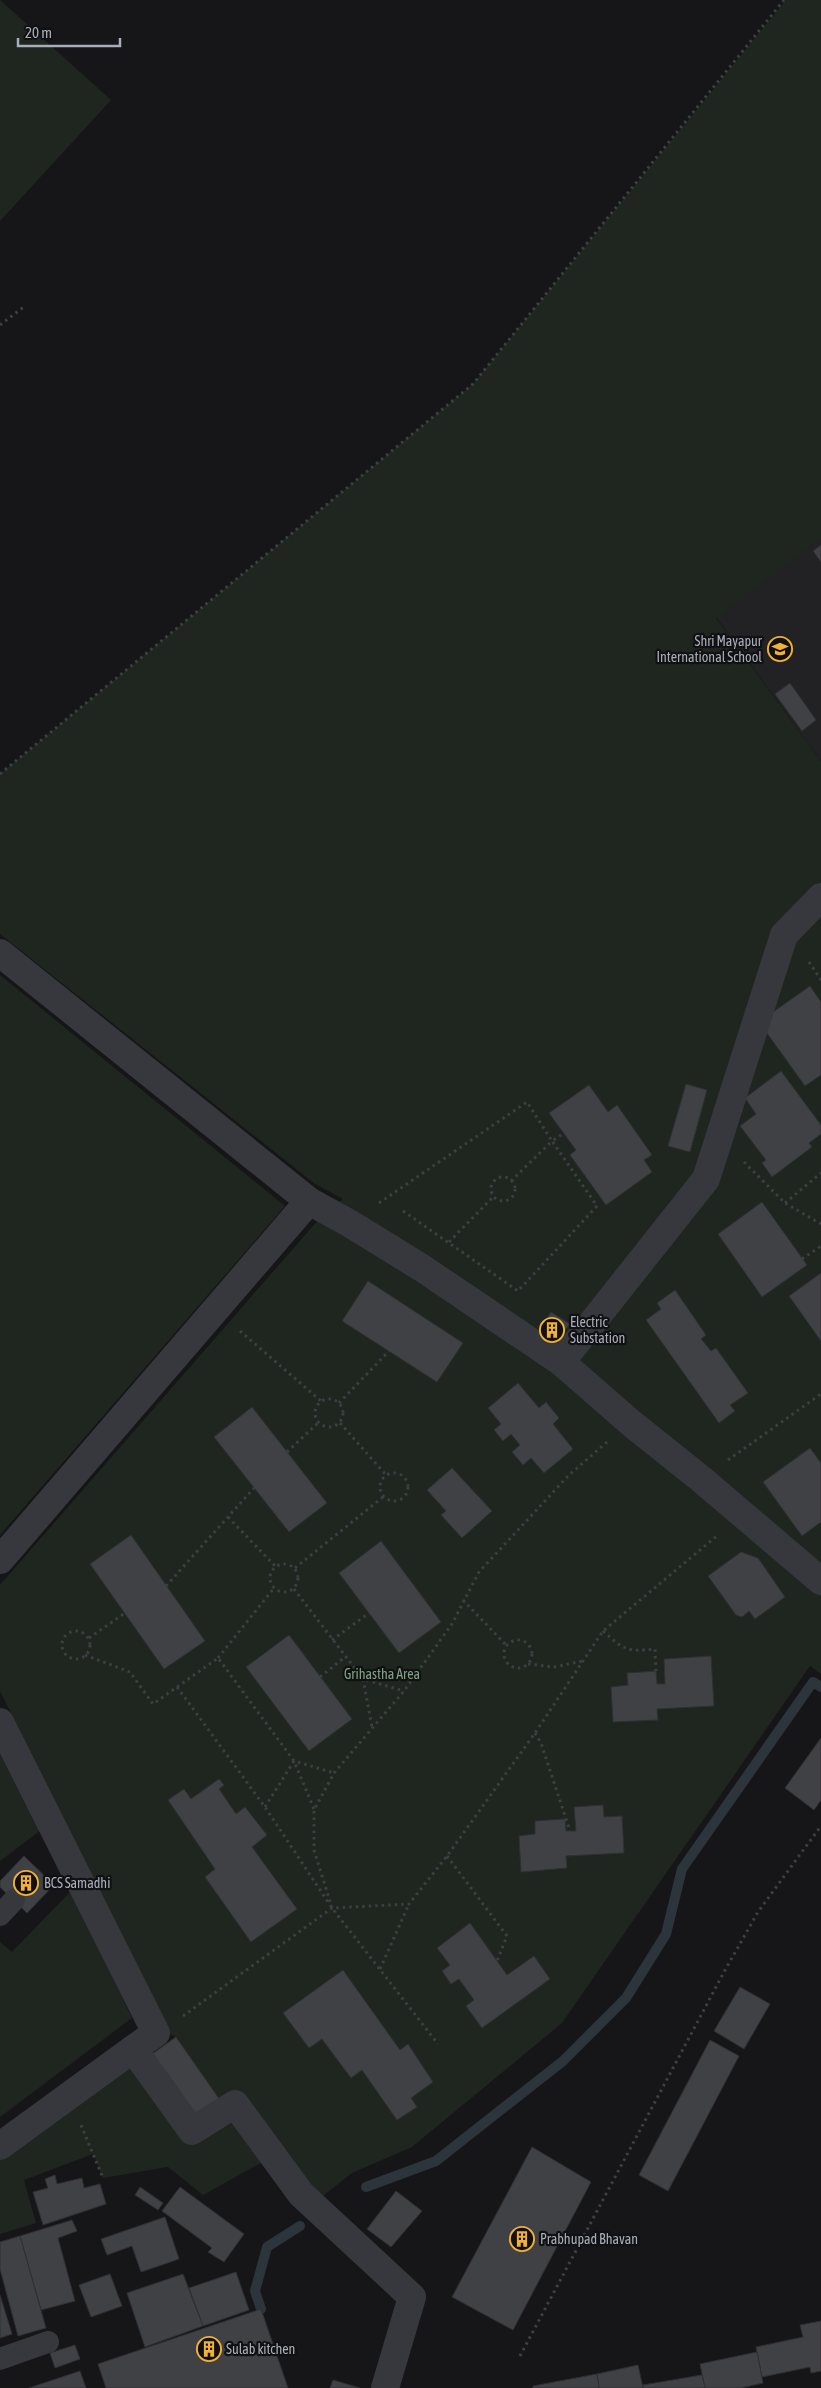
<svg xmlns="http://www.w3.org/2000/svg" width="821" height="2388" viewBox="0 0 821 2388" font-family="'Asap Condensed',sans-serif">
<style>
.built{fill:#222225}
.green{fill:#1e261f}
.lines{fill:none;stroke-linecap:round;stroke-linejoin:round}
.stream{stroke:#2c353c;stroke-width:10}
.building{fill:#404145;stroke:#303034}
.path{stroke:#3d3f44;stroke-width:3;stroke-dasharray:2.5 4;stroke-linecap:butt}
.pedestrian{stroke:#37383d;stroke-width:22}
.minor{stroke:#37383d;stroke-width:28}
.tertiary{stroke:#37383d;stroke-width:28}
.labels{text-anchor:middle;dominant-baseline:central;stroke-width:4.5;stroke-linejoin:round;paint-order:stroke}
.poi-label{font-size:14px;fill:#a8adb8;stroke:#111113;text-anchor:start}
.park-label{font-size:14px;fill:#7fa381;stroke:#111113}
</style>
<rect width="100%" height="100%" fill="#161618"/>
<polygon class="built" points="821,537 821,761 716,617"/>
<g class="green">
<polygon points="0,0 111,100 0,221"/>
<polygon points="786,0 821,0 821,538 716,618 821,761 821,1674 810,1666 562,2023 412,2147 352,2173 319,2199 222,2103 176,2037 171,2035 166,2028 0,1691 0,1585 319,1219 343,1199 315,1184 0,934 0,774 473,384"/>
<polygon points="0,975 285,1206 0,1535"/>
<polygon points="0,1747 41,1830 0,1861"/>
<polygon points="71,1891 132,2018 0,2117 0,1942 12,1952"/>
<polygon points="132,2064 233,2116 266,2160 203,2195 168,2167 103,2178 93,2154 24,2180 36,2223 0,2234 0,2159"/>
</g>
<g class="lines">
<g class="stream">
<polyline points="366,2187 436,2161 563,2061 626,1998 666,1934 682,1869 813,1682 821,1687"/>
<polyline points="261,2309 255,2291 267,2247 300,2226"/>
</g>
</g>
<g class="building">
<polygon points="821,545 821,562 813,551"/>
<polygon points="790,683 816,720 802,731 775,694"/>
<polygon points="810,986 821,1002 821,1075 805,1086 759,1022"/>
<polygon points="781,1071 821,1125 821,1134 809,1143 812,1147 772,1177 762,1163 766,1160 740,1126 756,1114 745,1098"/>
<polygon points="686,1084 707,1090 690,1152 668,1146"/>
<polygon points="589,1085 608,1112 617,1105 652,1155 644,1160 652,1172 606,1205 570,1155 576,1150 549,1113"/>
<polygon points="762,1202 807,1265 762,1297 718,1234"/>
<polygon points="821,1273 821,1341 789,1296"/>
<polygon points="368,1281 463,1343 437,1382 342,1321"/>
<polygon points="675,1290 706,1335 701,1339 711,1351 716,1348 748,1393 730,1405 735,1411 719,1423 646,1320 661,1309 657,1303"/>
<polygon points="551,1312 570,1324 552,1347 536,1336"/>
<polygon points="518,1383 539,1408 546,1402 559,1418 553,1424 573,1449 544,1473 531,1458 523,1465 512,1452 520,1445 511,1434 503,1441 494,1430 501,1424 488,1408"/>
<polygon points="252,1407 327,1503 289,1532 214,1437"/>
<polygon points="810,1448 821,1463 821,1522 802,1536 763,1482"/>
<polygon points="452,1468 492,1511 462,1538 441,1515 446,1511 427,1490"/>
<polygon points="131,1535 205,1641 164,1669 90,1564"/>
<polygon points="381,1541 441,1622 399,1653 339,1573"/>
<polygon points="741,1552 758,1558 785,1597 755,1619 749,1611 742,1617 736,1615 708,1576"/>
<polygon points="289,1635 352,1719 309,1751 246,1667"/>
<polygon points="711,1656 714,1706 657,1709 658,1720 613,1722 611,1687 628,1685 627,1673 656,1671 657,1684 665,1684 664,1659"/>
<polygon points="821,1738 821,1800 814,1810 785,1788"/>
<polygon points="219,1779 224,1785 219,1789 236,1814 245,1807 267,1835 252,1847 297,1909 251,1942 205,1877 215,1869 168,1800 184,1789 191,1799"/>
<polygon points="603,1805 604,1817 622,1816 624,1853 566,1856 567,1868 521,1872 519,1836 535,1834 535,1821 565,1819 566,1831 576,1831 574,1807"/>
<polygon points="24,1856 54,1885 27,1913 0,1887 0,1881"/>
<polygon points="470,1923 507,1975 534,1956 550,1979 482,2028 466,2006 474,2000 459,1979 451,1984 442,1971 450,1965 437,1948"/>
<polygon points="343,1970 400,2050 408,2044 433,2082 411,2098 417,2107 397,2120 362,2070 351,2078 322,2039 309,2048 283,2013"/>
<polygon points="740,1987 770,2004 744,2049 714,2031"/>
<polygon points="176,2037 222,2103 199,2120 152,2054"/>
<polygon points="710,2040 739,2056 668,2191 639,2175"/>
<polygon points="532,2147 591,2182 513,2330 452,2297"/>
<polygon points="55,2175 57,2184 82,2178 84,2188 100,2184 106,2204 43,2225 33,2192 48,2188 45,2179"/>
<polygon points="140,2187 163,2203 158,2210 135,2195"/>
<polygon points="180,2187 244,2234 224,2262 208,2252 212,2248 162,2211"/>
<polygon points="396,2191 422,2211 391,2247 367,2229"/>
<polygon points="165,2217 179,2259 141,2272 132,2246 107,2255 101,2239"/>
<polygon points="72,2220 77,2231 58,2238 75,2301 41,2310 20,2236"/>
<polygon points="20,2236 46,2328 18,2336 0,2269 0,2242"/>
<polygon points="236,2272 249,2310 203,2326 189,2288"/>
<polygon points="110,2274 122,2306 91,2317 79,2285"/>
<polygon points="183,2274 203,2326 145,2347 127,2293"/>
<polygon points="0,2295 12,2334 0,2338"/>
<polygon points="261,2309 288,2388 106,2388 98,2364"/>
<polygon points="821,2321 821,2371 811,2373 810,2367 762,2377 756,2347 803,2337 800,2325"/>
<polygon points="75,2345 80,2359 55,2368 50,2353"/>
<polygon points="757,2352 763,2383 741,2388 705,2388 700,2364"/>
<polygon points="638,2365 643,2388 599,2388 597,2374"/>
<polygon points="80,2371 86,2388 29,2388"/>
<polygon points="597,2374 599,2388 533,2388 533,2386"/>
<polygon points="702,2375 705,2388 643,2388 643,2385"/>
<polygon points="333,2380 360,2388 330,2388"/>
</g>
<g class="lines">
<g class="path">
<polyline points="0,325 25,306"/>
<polyline points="0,774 473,384 784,0"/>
<polyline points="809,962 821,980"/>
<polyline points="744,1162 785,1203 821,1224"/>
<circle cx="503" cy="1189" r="12"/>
<polyline points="379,1203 527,1102 552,1141 564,1133"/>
<polyline points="785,1203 821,1173"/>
<polyline points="403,1211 518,1291 597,1206 552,1141 511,1181"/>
<polyline points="449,1242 494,1196"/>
<polyline points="802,1259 821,1246"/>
<polyline points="240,1331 321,1401"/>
<circle cx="329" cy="1413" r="14"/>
<polyline points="339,1403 389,1351"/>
<polyline points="340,1423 386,1475"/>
<polyline points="607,1442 569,1475 479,1572 452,1624 404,1691 334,1773 314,1810 314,1850 332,1908 409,1904 447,1856 535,1733 603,1631 718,1535"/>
<polyline points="287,1452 319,1422"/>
<polyline points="728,1460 821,1394"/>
<circle cx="394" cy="1487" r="14"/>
<polyline points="228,1517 276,1567"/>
<circle cx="284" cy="1578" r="14"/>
<polyline points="295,1568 383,1497"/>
<polyline points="166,1586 254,1488"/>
<polyline points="294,1589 363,1679 404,1691"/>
<polyline points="463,1600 506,1645"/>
<circle cx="76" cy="1645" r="14"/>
<path d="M603 1631C624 1650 627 1652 655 1649L656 1671"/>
<polyline points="89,1638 125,1613"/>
<circle cx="518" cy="1654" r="14"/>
<polyline points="332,1640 369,1613"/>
<polyline points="85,1655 130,1672 153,1704 218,1658 294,1761 314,1809"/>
<polyline points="218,1658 274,1588"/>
<polyline points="528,1664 554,1667 583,1661"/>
<polyline points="320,1677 345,1657"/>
<polyline points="363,1679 372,1727"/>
<polyline points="177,1687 265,1807 332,1908 438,2044"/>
<polyline points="535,1733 541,1743 570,1831"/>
<polyline points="265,1807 294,1761 334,1773"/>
<polyline points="447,1856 507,1936 497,1961"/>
<polyline points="380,1969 409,1904"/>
<polyline points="183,2016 332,1908"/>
<polyline points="81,2125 103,2178"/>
<polyline points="520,2356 724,1972 758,1912 821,1826"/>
</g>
<g class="pedestrian">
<polyline points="0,1915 14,1900"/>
<polyline points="0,2359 48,2342"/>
</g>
<g class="minor">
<polyline points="0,953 309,1201 349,1223 422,1268 561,1362 631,1423 701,1479 821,1581"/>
<polyline points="561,1362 706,1179 784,935 821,897"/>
<polyline points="0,1560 309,1201"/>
<polyline points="0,2146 133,2049"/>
</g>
<polyline class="tertiary" points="0,1722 156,2033 133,2049 192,2131 235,2104 301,2194 412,2297 385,2388"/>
</g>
<defs>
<symbol id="school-ring" viewBox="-11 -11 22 22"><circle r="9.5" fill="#111113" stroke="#f2b134" stroke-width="1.5"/><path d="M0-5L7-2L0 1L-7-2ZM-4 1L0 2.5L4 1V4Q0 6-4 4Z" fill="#f2b134"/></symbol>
<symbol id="building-ring" viewBox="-11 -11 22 22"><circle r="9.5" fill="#111113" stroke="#f2b134" stroke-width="1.5"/><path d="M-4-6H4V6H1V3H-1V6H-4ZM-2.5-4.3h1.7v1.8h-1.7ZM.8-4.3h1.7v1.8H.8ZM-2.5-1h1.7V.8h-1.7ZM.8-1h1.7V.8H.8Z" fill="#f2b134"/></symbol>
</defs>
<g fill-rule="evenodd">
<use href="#school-ring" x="766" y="635" width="28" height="28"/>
<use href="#building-ring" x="538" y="1316" width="28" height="28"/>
<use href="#building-ring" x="12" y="1869" width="28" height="28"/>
<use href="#building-ring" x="508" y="2225" width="28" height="28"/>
<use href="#building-ring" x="195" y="2335" width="28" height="28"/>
</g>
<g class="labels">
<g class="poi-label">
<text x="762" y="641" text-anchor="end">Shri Mayapur<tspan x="762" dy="16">International School</tspan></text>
<text x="570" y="1322">Electric<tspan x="570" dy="16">Substation</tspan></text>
<text x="44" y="1883">BCS Samadhi</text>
<text x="540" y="2239">Prabhupad Bhavan</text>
<text x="226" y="2349">Sulab kitchen</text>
</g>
<g class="park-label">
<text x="382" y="1674">Grihastha Area</text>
</g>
</g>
<path d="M18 38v8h102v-8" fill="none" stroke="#a8adb8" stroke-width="2.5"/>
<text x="25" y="38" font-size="15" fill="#a8adb8" stroke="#111113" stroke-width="4" paint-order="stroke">20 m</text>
</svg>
